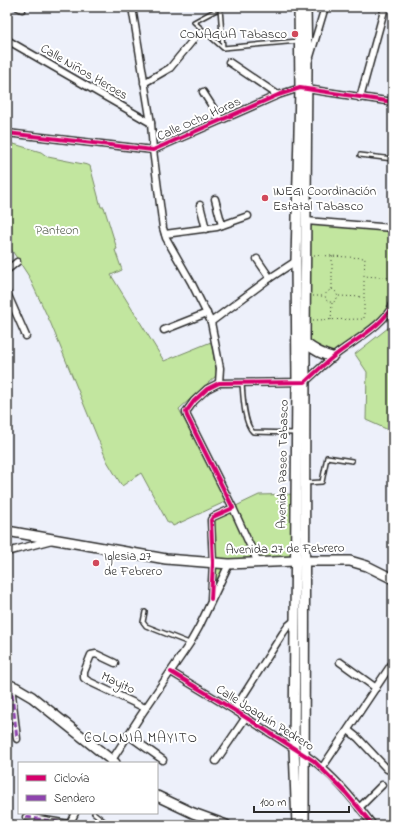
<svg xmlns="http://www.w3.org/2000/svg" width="400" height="832" viewBox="0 0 400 832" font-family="'Indie Flower',sans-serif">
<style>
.green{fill:#c2e69f;stroke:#768865}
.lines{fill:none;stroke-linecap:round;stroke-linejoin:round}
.lane-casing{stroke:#2b2b2b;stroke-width:6}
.street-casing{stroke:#2b2b2b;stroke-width:9}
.secondary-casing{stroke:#2b2b2b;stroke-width:12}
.path{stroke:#2b2b2b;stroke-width:1;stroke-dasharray:1 3;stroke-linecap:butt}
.lane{stroke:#fff;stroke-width:3}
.street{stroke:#fff;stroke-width:6}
.secondary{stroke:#fff;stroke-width:9}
.quiet{stroke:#8e44ad;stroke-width:3;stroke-dasharray:6 3;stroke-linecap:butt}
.cycleway-casing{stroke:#fff;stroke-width:6}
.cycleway{stroke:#d6006c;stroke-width:4}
.poi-dot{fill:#d1495b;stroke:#fff;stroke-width:1.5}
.labels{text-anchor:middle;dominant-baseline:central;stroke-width:4;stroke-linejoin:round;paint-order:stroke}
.poi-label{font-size:13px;fill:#2b2b2b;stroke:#fff;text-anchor:start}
.street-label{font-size:13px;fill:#2b2b2b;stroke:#fff}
.park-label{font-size:13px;fill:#515a48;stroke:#fff}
.neighbourhood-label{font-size:14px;letter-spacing:1px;fill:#2b2b2b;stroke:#fff}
</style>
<rect width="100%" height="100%" fill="#edf0fa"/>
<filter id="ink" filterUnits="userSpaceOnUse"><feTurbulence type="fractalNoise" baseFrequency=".025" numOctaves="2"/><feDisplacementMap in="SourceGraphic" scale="8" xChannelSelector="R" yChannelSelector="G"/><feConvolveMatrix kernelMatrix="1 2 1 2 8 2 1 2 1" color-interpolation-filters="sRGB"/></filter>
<g filter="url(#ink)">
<g class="green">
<polygon points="7,142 41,152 48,157 88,165 90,166 101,207 104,207 117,249 115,250 122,270 111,275 164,361 211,342 217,375 179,409 227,501 173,526 171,523 168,523 141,473 122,486 107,461 51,324 28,275 7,243"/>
<polygon points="306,221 393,227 393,304 390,311 332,357 305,343"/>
<polygon points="393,324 393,432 366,420 367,372 355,354"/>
<polygon points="296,494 295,561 229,564 211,599 213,517 259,495"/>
</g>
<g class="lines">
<defs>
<g id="lane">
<polyline points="223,48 220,8 194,22 223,48 298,41"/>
<polyline points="360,155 393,159"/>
<path d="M242 383C243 396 244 424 253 432L296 433"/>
<polyline points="305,483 322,482 327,457 352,461"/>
<polyline points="145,612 143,622 146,626 189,643"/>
<polyline points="94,813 109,825"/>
</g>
<g id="street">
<polyline points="18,7 22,9"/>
<polyline points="132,7 151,123 153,150 163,228 166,238 191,282 211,322 220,368 219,383"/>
<polyline points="7,40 151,123"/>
<polyline points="309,60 325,7"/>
<polyline points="229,62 278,95"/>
<polyline points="144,83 170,68 193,40"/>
<polyline points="203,92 221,120"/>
<polyline points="360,98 385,7"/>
<polyline points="7,133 153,150 278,95 300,88 393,102"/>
<polyline points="215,199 222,225"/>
<polyline points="200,205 206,229"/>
<polyline points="306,221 393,228"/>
<polyline points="165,234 217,227 248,216"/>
<polyline points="257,259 270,278"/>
<polyline points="7,270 17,262"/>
<polyline points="7,293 26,336"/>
<polyline points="211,322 270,278 296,261"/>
<polyline points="164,330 207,313"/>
<polyline points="233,508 258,563"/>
<polyline points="7,552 52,540"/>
<path d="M211 599 213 563 211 520 213 517 233 508 187 416 186 412 194 401 207 389 219 383 305 382C314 374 323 365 333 357 351 342 385 325 393 304"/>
<polyline points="340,662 376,688"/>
<polyline points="115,663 96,654 91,655 84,672 84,678 88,681 145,708"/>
<polyline points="171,672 234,710 295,749"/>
<polyline points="11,685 17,739"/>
<polyline points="234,710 283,633 288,626 295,620"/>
<polyline points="348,730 358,738 387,769 393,764"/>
<polyline points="128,735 163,760"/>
<path d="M303 753C331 772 353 799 373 825"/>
<polyline points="216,761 246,717"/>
<polyline points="110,763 141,715 190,643 199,627 229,564"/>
<polyline points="322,768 393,662"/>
<polyline points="359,808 382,785"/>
<polyline points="26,817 69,824"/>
<polyline points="69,825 75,813"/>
</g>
<g id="secondary">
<path d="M305 343C314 350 321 354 332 357"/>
<polyline points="7,531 166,559 229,564 295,561 350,561 367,566 393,579"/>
<polyline points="7,684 15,687 32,697 115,763"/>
<polyline points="157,796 193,813 226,825"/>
<polyline points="297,825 294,748 297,383 296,261 300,88 299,7"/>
<polyline points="304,825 305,343 307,65 306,7"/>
<polyline points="389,825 393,823"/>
</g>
</defs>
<use href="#lane" class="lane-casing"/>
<use href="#street" class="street-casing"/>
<use href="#secondary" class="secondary-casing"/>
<g class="path">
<polyline points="314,255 365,258 364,276 393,278"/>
<polyline points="332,256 332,289 327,292 325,295 326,300 329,302 334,302 338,297 336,292 332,289"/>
<polyline points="313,296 324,296"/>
<polyline points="339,296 363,297"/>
<polyline points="313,320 364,319 364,277"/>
<polyline points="331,320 332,303"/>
</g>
<use href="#lane" class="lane"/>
<use href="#street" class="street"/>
<use href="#secondary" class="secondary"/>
<g class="quiet">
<polyline points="392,228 393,228"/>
<polyline points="11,685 17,739"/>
<polyline points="26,817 69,824"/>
</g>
<defs>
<g id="cycleway">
<polyline points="7,133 153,150 278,95 300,88 393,102"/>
<path d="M211 599 213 563 211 520 213 517 233 508 187 416 186 412 194 401 207 389 219 383 305 382C314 374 323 365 333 357 351 342 385 325 393 304"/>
<polyline points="171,672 234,710 314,761 346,793 373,825"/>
</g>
</defs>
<use href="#cycleway" class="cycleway-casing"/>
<use href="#cycleway" class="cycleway"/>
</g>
</g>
<g class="poi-dot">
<circle cx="295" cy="34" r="4"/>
<circle cx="265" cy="198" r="4"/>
<circle cx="96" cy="563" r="4"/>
</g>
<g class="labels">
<g class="poi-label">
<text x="287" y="34" text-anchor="end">CONAGUA Tabasco</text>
<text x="273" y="191">INEGI Coordinación<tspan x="273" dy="15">Estatal Tabasco</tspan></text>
<text x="104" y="556">Iglesia 27<tspan x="104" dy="15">de Febrero</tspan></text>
</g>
<g class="street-label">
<text transform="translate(84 72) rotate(30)">Calle Niños Heroes</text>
<text transform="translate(199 119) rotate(-24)">Calle Ocho Horas</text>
<text transform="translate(283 464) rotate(-89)">Avenida Paseo Tabasco</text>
<text transform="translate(285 549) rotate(-1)">Avenida 27 de Febrero</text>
<text transform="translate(118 683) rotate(25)">Mayito</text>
<text transform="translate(265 718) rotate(32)">Calle Joaquín Pedrero</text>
</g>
<g class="park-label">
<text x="57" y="230">Panteon</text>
</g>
<g class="neighbourhood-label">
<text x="141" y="738">COLONIA MAYITO</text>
</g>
</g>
<rect width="400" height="832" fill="none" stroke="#fff" stroke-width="24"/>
<rect x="12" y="12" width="376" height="808" fill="none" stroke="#2b2b2b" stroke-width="1.5" filter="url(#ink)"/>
<rect x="18" y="762" width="140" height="52" fill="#ffffff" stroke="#aaaaaa"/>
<rect x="26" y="775" width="20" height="6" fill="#d6006c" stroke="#aaaaaa"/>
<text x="54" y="782" font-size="12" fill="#2b2b2b">Ciclovía</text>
<rect x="26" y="795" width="20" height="6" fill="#8e44ad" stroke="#aaaaaa"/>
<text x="54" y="802" font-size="12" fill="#2b2b2b">Sendero</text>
<path d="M254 806v6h95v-6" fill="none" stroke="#2b2b2b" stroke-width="2"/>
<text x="260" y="806" font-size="12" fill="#2b2b2b" stroke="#ffffff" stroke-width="3" paint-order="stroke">100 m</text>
</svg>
